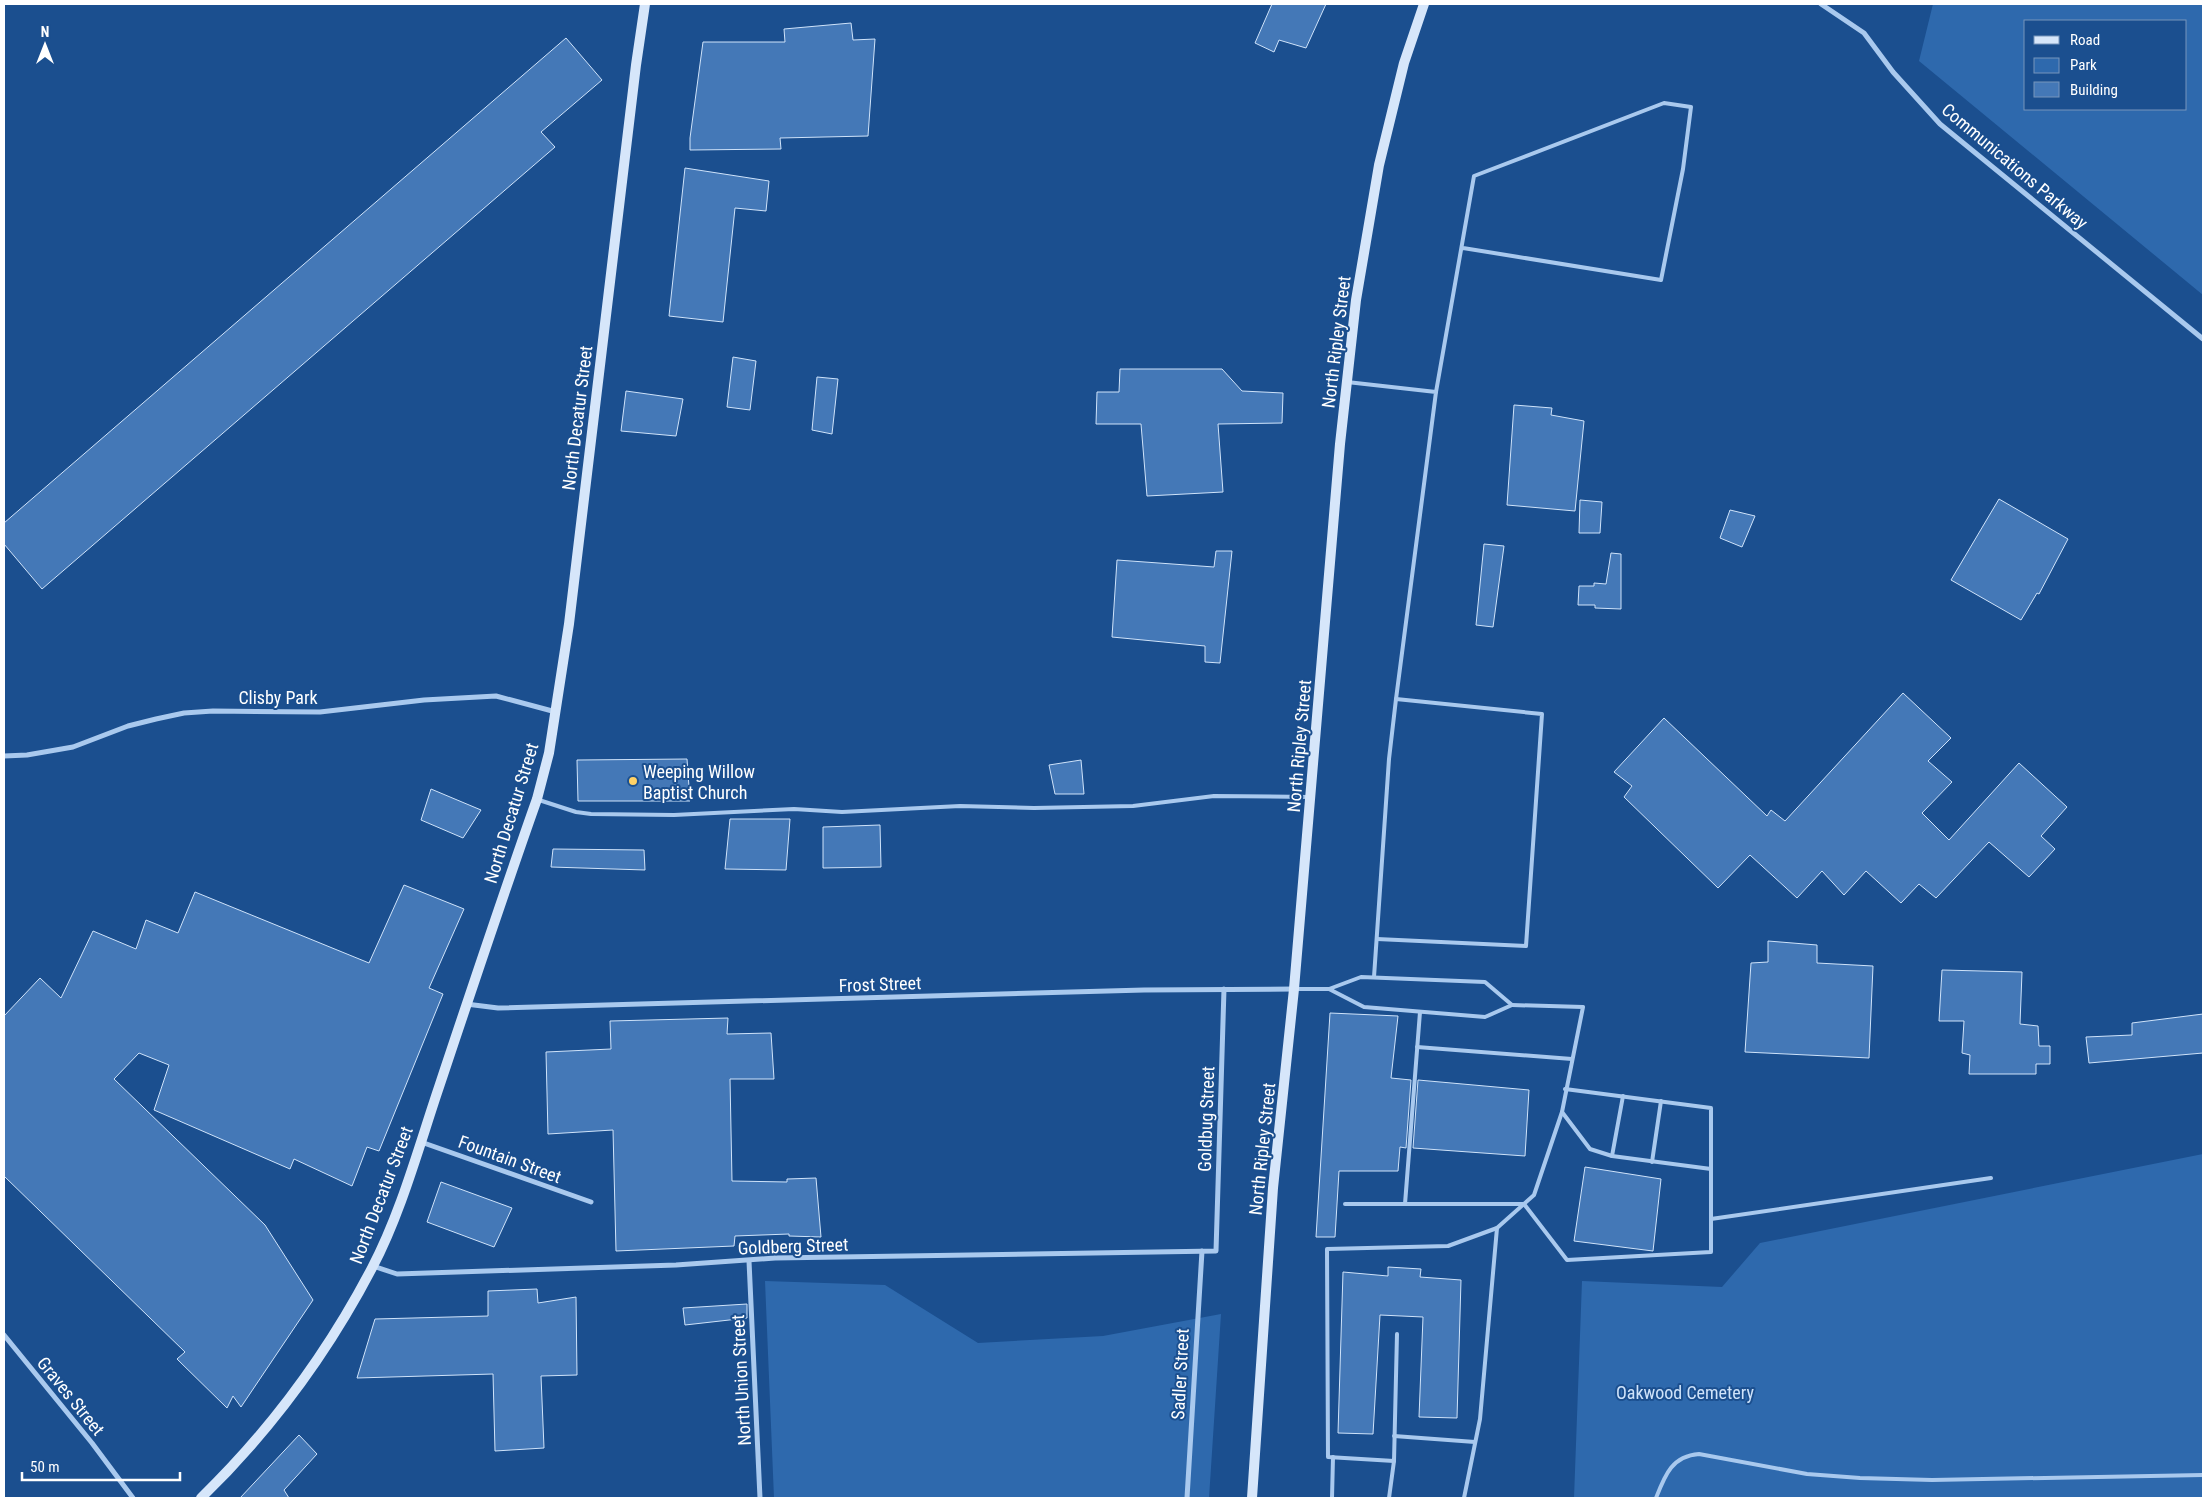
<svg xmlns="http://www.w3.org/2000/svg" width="2207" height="1502" viewBox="0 0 2207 1502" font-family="'Roboto Condensed',sans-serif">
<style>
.green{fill:#2e69ad;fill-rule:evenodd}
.building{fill:#4478b7;stroke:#cfe3fa}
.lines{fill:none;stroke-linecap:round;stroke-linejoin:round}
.lane{stroke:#a9c9ee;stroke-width:4}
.street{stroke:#a9c9ee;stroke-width:5}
.secondary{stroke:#d6e6fa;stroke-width:10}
.poi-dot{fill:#ffd166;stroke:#1b4f8f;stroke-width:2}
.labels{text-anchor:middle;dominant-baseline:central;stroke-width:4;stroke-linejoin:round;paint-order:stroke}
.street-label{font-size:18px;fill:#fff;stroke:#1b4f8f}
.poi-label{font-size:18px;fill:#fff;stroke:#1b4f8f;text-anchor:start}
.park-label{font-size:18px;fill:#cfe3fa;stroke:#1b4f8f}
</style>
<rect width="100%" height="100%" fill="#1b4f8f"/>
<g class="green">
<path d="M1933 4H2203V295L1919 61ZM2026 21H2186V109H2026Z"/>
<polygon points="2203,1154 2203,1498 1574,1498 1582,1281 1722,1287 1760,1243"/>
<polygon points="765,1281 885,1285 978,1343 1103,1336 1221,1314 1209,1498 774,1498"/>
</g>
<g class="building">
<polygon points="1272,4 1326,4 1306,48 1279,40 1274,52 1255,43"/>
<polygon points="851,23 853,40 875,39 868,136 780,138 781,149 690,150 690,138 703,42 785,42 784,29"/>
<polygon points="566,38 602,80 541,132 555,147 42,589 4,544 4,523"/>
<polygon points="685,168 769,181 766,211 735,208 723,322 669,316"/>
<polygon points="733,357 756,361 750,410 727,407"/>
<polygon points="1120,369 1222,369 1242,391 1283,393 1282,423 1218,424 1223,492 1147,496 1141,424 1096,424 1097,392 1119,392"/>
<polygon points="817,377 838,379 832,434 812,430"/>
<polygon points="626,391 683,399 676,436 621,431"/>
<polygon points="1514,405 1552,408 1551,415 1584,421 1575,511 1507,505"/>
<polygon points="1999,499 2068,539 2039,594 2037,593 2021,620 1951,580"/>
<polygon points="1580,500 1602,502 1600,533 1579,533"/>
<polygon points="1730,510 1755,516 1742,547 1720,538"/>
<polygon points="1484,544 1504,546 1493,627 1476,625"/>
<polygon points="1216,551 1232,551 1220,663 1205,662 1205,646 1112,637 1117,560 1214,567"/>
<polygon points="1611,553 1621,554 1621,609 1595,608 1595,605 1578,605 1579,586 1594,586 1594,583 1606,584"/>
<polygon points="1903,693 1951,738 1928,761 1952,782 1922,813 1949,840 2019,763 2067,807 2041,836 2055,849 2029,877 1989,842 1936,898 1919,884 1901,903 1866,871 1844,895 1822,871 1797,898 1750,855 1718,888 1624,797 1632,786 1614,772 1664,718 1767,816 1771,810 1785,821"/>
<polygon points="687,759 690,801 578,801 577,760"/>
<polygon points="1081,760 1084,794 1055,794 1049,765"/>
<polygon points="431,789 481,810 463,838 421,820"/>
<polygon points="730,819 790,819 786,870 725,869"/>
<polygon points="880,825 881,867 823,868 823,827"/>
<polygon points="553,849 644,850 645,870 551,867"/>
<polygon points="404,885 464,909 429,988 443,994 379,1151 367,1147 352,1186 294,1159 290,1169 154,1110 169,1065 139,1053 114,1079 265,1225 313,1300 241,1407 233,1396 227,1408 177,1359 185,1352 4,1176 4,1016 40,978 61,998 93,931 136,949 146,920 178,933 195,892 369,963"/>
<polygon points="1768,941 1817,945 1817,963 1873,966 1869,1058 1745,1052 1751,963 1768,962"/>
<polygon points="1942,970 2022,972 2020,1024 2038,1026 2039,1046 2050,1046 2050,1064 2036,1064 2036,1074 1969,1074 1970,1055 1962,1053 1964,1021 1939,1021"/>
<polygon points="1330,1013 1398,1016 1391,1078 1411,1080 1406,1148 1400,1147 1398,1171 1339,1171 1335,1237 1316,1237"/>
<polygon points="2203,1014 2203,1053 2089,1063 2086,1037 2132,1035 2132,1023"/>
<polygon points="728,1018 727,1034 771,1033 774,1079 730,1079 732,1181 787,1182 787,1179 816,1178 821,1237 789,1236 789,1234 735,1236 734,1246 616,1251 613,1130 548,1134 546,1052 611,1049 610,1021"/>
<polygon points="1418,1080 1529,1090 1525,1156 1413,1148"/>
<polygon points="1585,1167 1661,1179 1653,1251 1574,1241"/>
<polygon points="441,1182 512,1208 494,1247 427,1222"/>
<polygon points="1388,1267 1421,1269 1420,1277 1461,1280 1457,1418 1419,1417 1423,1317 1380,1315 1373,1434 1338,1433 1343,1272 1388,1276"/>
<polygon points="537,1289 538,1303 576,1297 577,1375 541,1376 544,1448 495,1451 493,1374 357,1378 375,1319 488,1316 488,1291"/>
<polygon points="747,1304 747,1318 685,1325 683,1308"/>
<polygon points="299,1435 317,1454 284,1490 289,1498 240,1498"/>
</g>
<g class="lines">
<g class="lane">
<polyline points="1347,382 1436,392 1396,699 1389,759 1374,977"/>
<polyline points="1436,392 1474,176 1664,103 1691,107 1683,169 1661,280 1463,248"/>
<polyline points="539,800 576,812 591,814 674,815 794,809 842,812 960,806 1034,808 1133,806 1214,796 1309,797"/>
<polyline points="1377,939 1526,946 1542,714 1396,699"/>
<polyline points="1294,989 1329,989 1361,977 1485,982 1512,1005 1485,1017 1364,1007 1329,989"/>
<polyline points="1417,1047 1572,1059"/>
<polyline points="1562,1112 1590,1149 1612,1156 1711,1169"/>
<polyline points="1612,1156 1623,1096"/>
<polyline points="1652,1162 1661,1101"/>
<polyline points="1345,1204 1524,1204 1567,1260 1711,1252 1711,1108 1565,1089"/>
<polyline points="1405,1204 1420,1012"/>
<polyline points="1711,1219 1991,1178"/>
<polyline points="1397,1334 1394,1461 1328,1457 1327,1249 1448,1246 1497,1228 1534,1195 1562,1112 1583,1007 1512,1005"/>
<polyline points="1394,1436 1475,1442"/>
<polyline points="1332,1498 1333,1457"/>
<polyline points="1389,1498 1394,1461"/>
<polyline points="1464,1498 1480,1419 1497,1228"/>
<path d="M1656 1498C1665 1475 1672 1456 1699 1454L1807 1474 1860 1478 1932 1480 2203 1475"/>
</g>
<g class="street">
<polyline points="1821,4 1864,33 1893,72 1940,124 2203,339"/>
<polyline points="4,756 27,755 73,747 128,726 156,719 184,713 213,711 320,712 424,700 496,696 556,712"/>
<polyline points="466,1004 498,1008 1144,990 1294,989"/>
<polyline points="421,1142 591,1202"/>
<polyline points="749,1261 760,1498"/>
<polyline points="373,1266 397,1274 676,1265 775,1258 1216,1251 1224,989"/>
<polyline points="4,1335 92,1443 133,1498"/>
<polyline points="1187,1498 1202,1251"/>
</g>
<g class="secondary">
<path d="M201 1498C270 1431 327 1354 372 1268 401 1213 419 1146 439 1087 471 991 503 895 537 799L549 753 569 624 636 65 645 4"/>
<polyline points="1252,1498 1273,1188 1294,989 1340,444 1356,300 1379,165 1404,63 1424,4"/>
</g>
</g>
<circle class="poi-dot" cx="633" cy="781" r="5"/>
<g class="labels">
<g class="street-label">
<text transform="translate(2015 166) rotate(40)">Communications Parkway</text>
<text transform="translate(1336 342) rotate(-83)">North Ripley Street</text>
<text transform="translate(577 418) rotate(-83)">North Decatur Street</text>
<text x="278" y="697">Clisby Park</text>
<text transform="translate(1299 746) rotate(-85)">North Ripley Street</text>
<text transform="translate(511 813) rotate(-73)">North Decatur Street</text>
<text transform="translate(880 984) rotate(-2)">Frost Street</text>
<text transform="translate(1206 1119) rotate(-88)">Goldbug Street</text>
<text transform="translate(1262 1149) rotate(-84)">North Ripley Street</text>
<text transform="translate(510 1159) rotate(20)">Fountain Street</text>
<text transform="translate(381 1195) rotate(-69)">North Decatur Street</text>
<text transform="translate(793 1246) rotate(-2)">Goldberg Street</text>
<text transform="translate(1180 1374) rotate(-87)">Sadler Street</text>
<text transform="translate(741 1380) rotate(-93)">North Union Street</text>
<text transform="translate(71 1396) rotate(51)">Graves Street</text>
</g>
<g class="poi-label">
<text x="643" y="771">Weeping Willow<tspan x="643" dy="21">Baptist Church</tspan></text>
</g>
<g class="park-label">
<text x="1685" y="1392">Oakwood Cemetery</text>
</g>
</g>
<rect width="2207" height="1502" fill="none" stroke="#ffffff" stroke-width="10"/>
<rect x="2024" y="20" width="162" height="90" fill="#1b4f8f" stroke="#7695bc"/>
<rect x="2034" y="36" width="25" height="8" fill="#d6e6fa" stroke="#7695bc"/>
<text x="2070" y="45" font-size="15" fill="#ffffff">Road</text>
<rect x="2034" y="58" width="25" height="15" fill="#2e69ad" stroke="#7695bc"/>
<text x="2070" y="70" font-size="15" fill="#ffffff">Park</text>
<rect x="2034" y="82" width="25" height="15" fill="#4478b7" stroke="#7695bc"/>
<text x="2070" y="95" font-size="15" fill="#ffffff">Building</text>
<g transform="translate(45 45)" stroke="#1b4f8f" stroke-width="4" paint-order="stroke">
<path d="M0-4L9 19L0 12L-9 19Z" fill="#ffffff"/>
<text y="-8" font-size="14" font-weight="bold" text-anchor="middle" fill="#ffffff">N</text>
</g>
<path d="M22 1472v8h158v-8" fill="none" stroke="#ffffff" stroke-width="2.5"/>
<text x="30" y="1472" font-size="15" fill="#ffffff" stroke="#1b4f8f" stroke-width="4" paint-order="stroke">50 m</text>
</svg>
